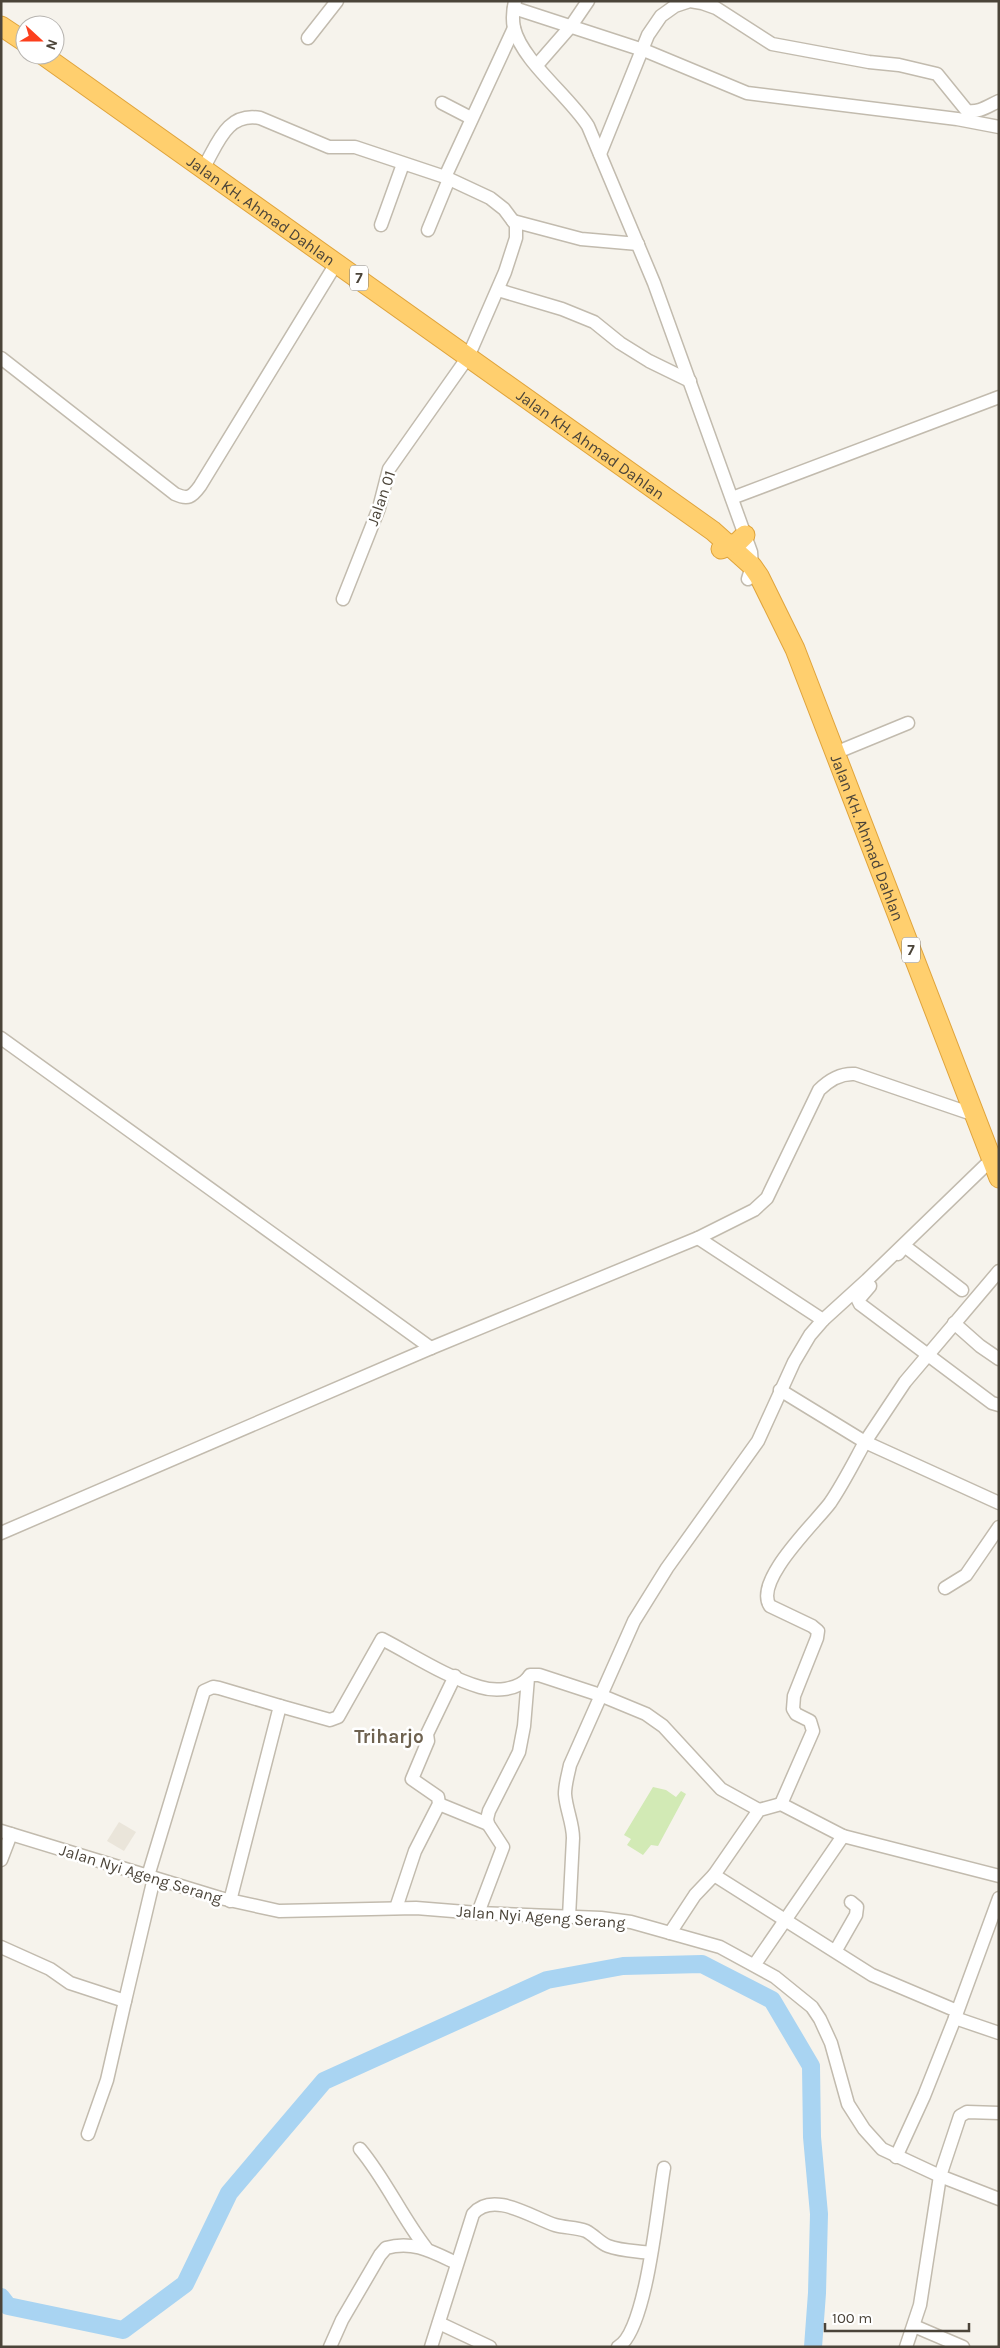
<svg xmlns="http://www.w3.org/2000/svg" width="1000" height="2348" viewBox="0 0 1000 2348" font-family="Karla,sans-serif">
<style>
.residential{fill:#eae5da}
.green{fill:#d2eab5}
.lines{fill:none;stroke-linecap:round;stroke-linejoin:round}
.river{stroke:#a9d4f2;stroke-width:18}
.minor-casing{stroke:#c2bbae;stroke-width:15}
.highway-casing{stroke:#e0a43c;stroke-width:21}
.minor{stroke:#fff;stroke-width:12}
.highway{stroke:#ffcf6e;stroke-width:19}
.labels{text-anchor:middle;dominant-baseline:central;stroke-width:5;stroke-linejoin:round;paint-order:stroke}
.shield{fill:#fff;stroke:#817c74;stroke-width:1}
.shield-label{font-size:15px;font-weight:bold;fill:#4b4439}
.street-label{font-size:16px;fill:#4b4439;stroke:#fff}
.quarter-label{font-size:19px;font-weight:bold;fill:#6e6250;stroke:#fff}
</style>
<rect width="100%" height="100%" fill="#f6f3ec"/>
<polygon class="residential" points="119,1822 136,1832 124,1851 107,1841"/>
<polygon class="green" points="653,1787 666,1790 676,1797 681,1791 686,1794 658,1846 651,1845 643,1855 627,1845 631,1839 624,1835"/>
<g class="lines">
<polyline class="river" points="1,2297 8,2306 123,2330 185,2284 229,2193 324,2081 547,1980 623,1966 702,1964 772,2000 811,2066 812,2137 819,2214 817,2293 813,2347"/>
<defs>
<g id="minor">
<path d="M515 1C513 10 512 19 514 28 522 61 569 96 588 126L654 283 751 552 752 566 748 579"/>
<polyline points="514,8 646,51 747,93 957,119 999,127"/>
<polyline points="308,38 337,1"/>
<polyline points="537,65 571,26 588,1"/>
<polyline points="442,103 471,118"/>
<path d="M600 154 648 35 661 16 675 6 690 1 702 3 716 8 772 44 869 62 899 65 937 74 967 111C979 113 988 106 999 101"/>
<path d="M204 167C218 143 227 112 260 118L329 147H355L445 177 490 198 504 209 516 225V238L505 272 468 357 389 469 379 508 343 599"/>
<polyline points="445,177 514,28"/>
<polyline points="513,221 581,239 638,244"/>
<polyline points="381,225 403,164"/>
<polyline points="428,230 449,179"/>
<polyline points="498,290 562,309 594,322 620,343 649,361 690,381"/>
<path d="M1 358 175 494C188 500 192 497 200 486L337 262"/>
<polyline points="732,498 999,397"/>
<polyline points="835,753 908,723"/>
<polyline points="1,1038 431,1348"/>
<polyline points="698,1238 823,1320 867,1280 992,1159"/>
<polyline points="898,1254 903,1248 907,1248 962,1290"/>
<polyline points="999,1271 905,1382 865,1442 999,1503"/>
<polyline points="870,1286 858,1300 860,1304 992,1403 999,1405"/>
<polyline points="954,1323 980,1346 999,1359"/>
<path d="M780 1390 865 1442C854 1462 843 1484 830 1503 816 1522 753 1581 770 1606L812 1626 818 1631 817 1638 794 1696 793 1709 796 1714 810 1721 813 1731 781 1804"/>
<path d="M1 1533 431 1348 698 1238 754 1210 767 1198 819 1090C829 1080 841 1073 855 1074L975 1115"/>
<polyline points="945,1588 966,1575 999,1527"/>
<polyline points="439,1804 488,1824"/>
<polyline points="1,1831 220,1898 279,1911 416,1908 478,1913 601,1918 631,1922 720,1947 775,1977 812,2007 820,2019 831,2043 848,2104 864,2129 882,2149 940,2176 999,2199"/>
<polyline points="843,1836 999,1876"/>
<polyline points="1,1860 11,1834"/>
<polyline points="714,1875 759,1810 781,1804 843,1836 755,1964"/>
<polyline points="148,1876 204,1691 213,1687 219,1688 280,1706"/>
<path d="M230 1901 280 1706 330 1720 338 1717 382 1639C413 1655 446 1677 480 1687 496 1692 517 1690 528 1678"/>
<polyline points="396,1908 415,1851 439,1804 438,1797 412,1779 428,1741 427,1734 455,1676"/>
<polyline points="478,1913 503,1847 488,1824 487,1819 489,1811 519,1752 524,1726 528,1678 530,1675 539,1675 600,1695 646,1714 663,1726 721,1789 759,1810"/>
<path d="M569 1917 573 1838C573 1823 566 1809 565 1794 565 1784 568 1775 570 1765L634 1621 667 1568 758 1441 794 1362 810 1335 823 1320"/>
<polyline points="670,1933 695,1895 714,1875 872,1975 957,2011"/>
<polyline points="1,1947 50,1969 70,1983 125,2001 154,1878"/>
<polyline points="836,1950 856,1915 857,1907 851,1902"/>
<polyline points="955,2018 999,2033"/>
<polyline points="88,2134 107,2080 125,2001"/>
<path d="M360 2149C386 2180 401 2216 426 2248"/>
<polyline points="896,2157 924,2096 955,2018 999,1898"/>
<polyline points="439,2323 490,2347"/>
<polyline points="914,2326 963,2347"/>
<path d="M330 2347 342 2320 380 2255 386 2248C413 2240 433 2252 456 2263"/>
<path d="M431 2347 473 2214C493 2190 533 2218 555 2225 565 2228 576 2227 586 2231 594 2235 600 2243 608 2246 621 2251 637 2251 650 2253"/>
<path d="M618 2347C647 2331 658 2201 664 2168"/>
<polyline points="906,2347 920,2305 940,2176 960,2116 967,2112 999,2113"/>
</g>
<g id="highway">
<polyline points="1,26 25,42"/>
<path id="s1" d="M43 55 713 531 752 566 759 576 795 649 999 1178"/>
<polyline points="721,549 738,542 745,535"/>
</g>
</defs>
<use href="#minor" class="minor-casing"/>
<use href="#highway" class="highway-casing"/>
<use href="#minor" class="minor"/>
<use href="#highway" class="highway"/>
</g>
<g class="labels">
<g class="shield">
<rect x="350" y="265.5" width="18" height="25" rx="4"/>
<rect x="902" y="937.5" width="18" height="25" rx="4"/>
</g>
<g class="shield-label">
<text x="359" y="278">7</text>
<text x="911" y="950">7</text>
</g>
<g class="street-label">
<text stroke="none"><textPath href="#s1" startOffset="268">Jalan KH. Ahmad Dahlan</textPath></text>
<text stroke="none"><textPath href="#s1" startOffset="672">Jalan KH. Ahmad Dahlan</textPath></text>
<text transform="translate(381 498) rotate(-71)">Jalan 01</text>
<text stroke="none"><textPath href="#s1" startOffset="1170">Jalan KH. Ahmad Dahlan</textPath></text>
<text transform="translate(141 1874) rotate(17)">Jalan Nyi Ageng Serang</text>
<text transform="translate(541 1917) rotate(4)">Jalan Nyi Ageng Serang</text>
</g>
<g class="quarter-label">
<text x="389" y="1737">Triharjo</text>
</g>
</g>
<rect width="1000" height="2348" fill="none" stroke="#4b4439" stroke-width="5"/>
<g transform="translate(40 40) rotate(111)"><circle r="24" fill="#ffffff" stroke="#b7b4b0"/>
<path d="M0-4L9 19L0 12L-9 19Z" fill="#fc3f1d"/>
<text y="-8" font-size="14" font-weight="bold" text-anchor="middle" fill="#4b4439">N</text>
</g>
<path d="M825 2323v8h144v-8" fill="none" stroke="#4b4439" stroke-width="2.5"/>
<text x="832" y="2323" font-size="15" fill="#4b4439" stroke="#ffffff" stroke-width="4" paint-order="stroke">100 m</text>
</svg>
